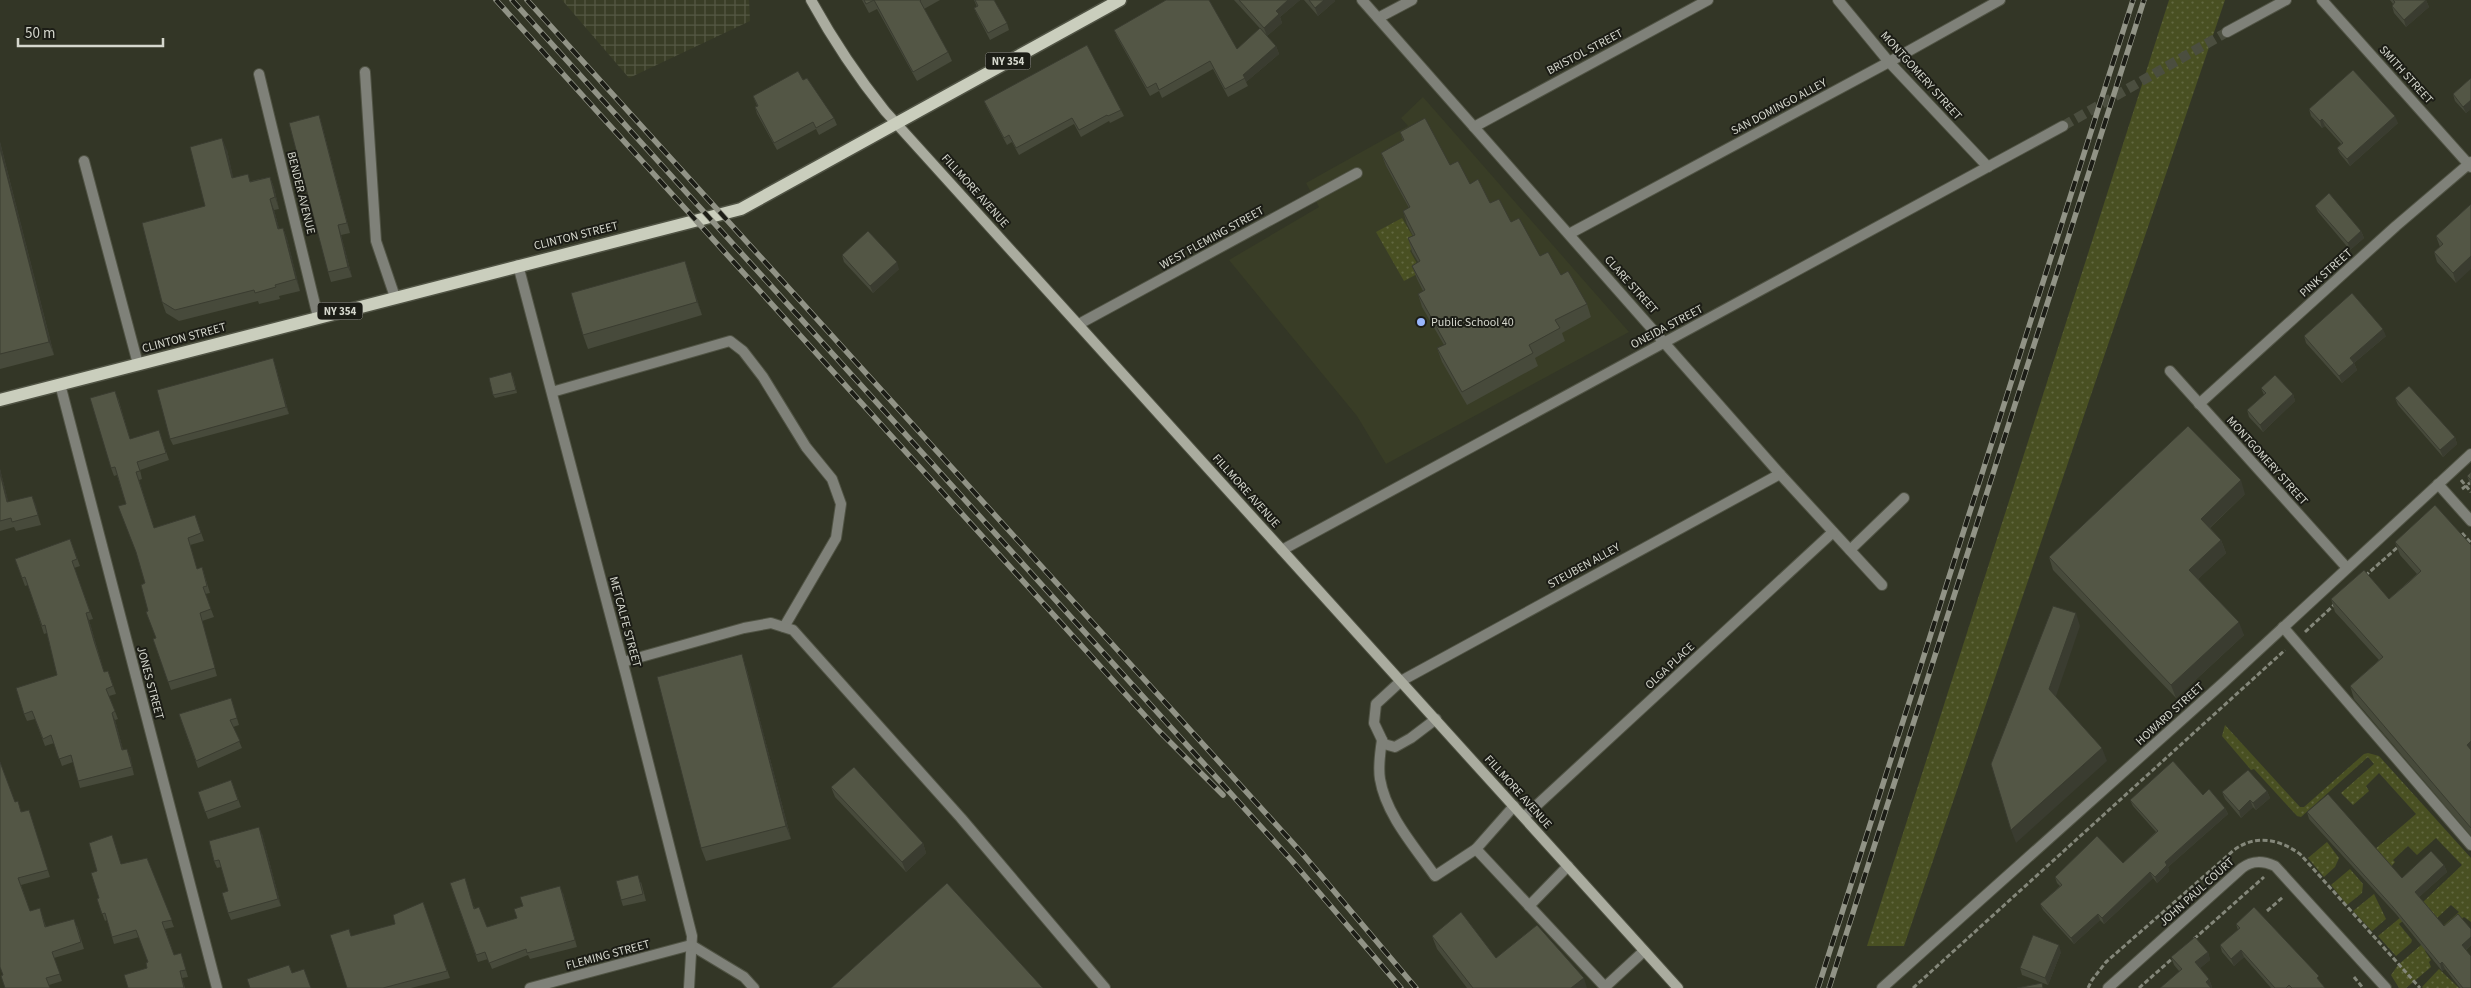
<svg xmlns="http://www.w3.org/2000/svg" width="2471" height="988" viewBox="0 0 2471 988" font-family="'Source Sans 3',sans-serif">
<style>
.built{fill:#393d26}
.industrial{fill:url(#industrial-grid)}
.grass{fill:url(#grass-dots)}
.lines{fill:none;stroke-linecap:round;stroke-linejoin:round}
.street-tunnel{stroke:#4b4e3f;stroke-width:10;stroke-dasharray:10 5;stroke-linecap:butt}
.lane-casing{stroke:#505344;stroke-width:12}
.street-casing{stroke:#505344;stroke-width:12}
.secondary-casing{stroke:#505344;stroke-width:12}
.primary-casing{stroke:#505344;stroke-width:15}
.path{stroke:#84877a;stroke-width:3;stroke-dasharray:5 2.5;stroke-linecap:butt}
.lane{stroke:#7f8179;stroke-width:10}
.street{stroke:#7f8179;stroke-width:10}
.secondary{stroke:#aaac9f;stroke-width:10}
.primary{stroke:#cacebd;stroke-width:12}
.rail-casing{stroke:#919386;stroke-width:5.5}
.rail{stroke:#1c1d16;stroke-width:4;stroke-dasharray:11;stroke-linecap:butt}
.wall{fill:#474a3b}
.shaded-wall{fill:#3a3c30}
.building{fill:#535645;stroke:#3a3c30}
.poi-dot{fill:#98b6fd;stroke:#1c1d16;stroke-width:2}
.labels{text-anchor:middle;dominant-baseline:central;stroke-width:4;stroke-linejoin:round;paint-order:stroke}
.shield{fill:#1c1d16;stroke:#9e9f96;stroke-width:1}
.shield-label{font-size:11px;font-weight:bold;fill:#d5d7cd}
.street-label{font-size:12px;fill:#d5d7cd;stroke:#1c1d16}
.poi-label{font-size:12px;fill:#d5d7cd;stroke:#1c1d16;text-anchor:start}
</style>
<defs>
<pattern id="industrial-grid" width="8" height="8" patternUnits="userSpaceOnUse" patternTransform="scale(1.25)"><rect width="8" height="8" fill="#393d26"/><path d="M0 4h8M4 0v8" fill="none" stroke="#555844"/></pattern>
<pattern id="grass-dots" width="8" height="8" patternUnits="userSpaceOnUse" patternTransform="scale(1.25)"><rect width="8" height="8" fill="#495022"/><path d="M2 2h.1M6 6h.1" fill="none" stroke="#626841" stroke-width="1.8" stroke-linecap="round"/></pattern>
</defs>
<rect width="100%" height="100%" fill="#333626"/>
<polygon class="built" points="1423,97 1629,332 1386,464 1357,416 1229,260 1319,207 1306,183 1408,126 1401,118"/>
<polygon class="industrial" points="562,0 749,0 750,21 629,78"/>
<g class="grass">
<polygon points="2169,0 2225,0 1904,946 1867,946"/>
<polygon points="1402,218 1416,242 1410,251 1420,269 1419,273 1404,281 1376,232"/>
<polygon points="2225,725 2300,807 2304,807 2364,754 2368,753 2379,756 2471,858 2471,922 2464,917 2425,951 2431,960 2429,962 2431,967 2406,988 2399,988 2391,975 2398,965 2459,912 2451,905 2437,918 2423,902 2462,865 2436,838 2417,855 2408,846 2393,860 2395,862 2390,868 2374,850 2416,814 2379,773 2366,786 2369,791 2353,805 2341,793 2374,764 2368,757 2301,817 2297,816 2254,769 2251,770 2222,736"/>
<polygon points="2327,842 2339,858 2335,867 2324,877 2308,858"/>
<polygon points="2350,869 2363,884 2362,893 2347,905 2331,885"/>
<polygon points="2374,894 2386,919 2372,931 2353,911"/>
<polygon points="2418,903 2421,906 2399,924 2412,940 2411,943 2396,956 2378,936"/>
<polygon points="2439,969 2459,988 2423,988 2422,987"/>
</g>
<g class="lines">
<polyline class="street-tunnel" points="2063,126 2227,32"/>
<defs>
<g id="lane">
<polyline points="1378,18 1412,0"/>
<polyline points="365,72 376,241 395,297"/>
<polyline points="84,161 138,364"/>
<polyline points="1569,234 1889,62 2000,0"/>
<polyline points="552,392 730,341 743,351 763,377 806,447 832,479 841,504 836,538 784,627"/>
<polyline points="1850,550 1904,498"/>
<polyline points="2283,627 2471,845"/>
<polyline points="623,662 744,628 771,623 793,630 961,818 1105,988"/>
<polyline points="1401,681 1376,704 1374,723 1384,744 1395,747 1411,738 1436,719"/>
<path d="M1382 740C1380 753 1378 767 1380 779 1386 815 1415 847 1435 876L1476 849"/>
<polyline points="1514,806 1476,849 1605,987 1644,951"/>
<polyline points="1529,906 1568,866"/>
<polyline points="691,945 744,977 754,988"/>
</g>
<g id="street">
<polyline points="1362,0 1780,474 1882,585"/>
<polyline points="1838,0 1889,62 1988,167"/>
<polyline points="2322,0 2471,167"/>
<polyline points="2227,32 2286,0"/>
<polyline points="259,74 318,317"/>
<polyline points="1474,127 1708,0"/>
<polyline points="518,265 626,675 692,936 689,988"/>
<polyline points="1079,324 1357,173"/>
<polyline points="2170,371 2347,568"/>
<polyline points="60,384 217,988"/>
<polyline points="2199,404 2396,226 2471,162"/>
<polyline points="2438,484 2471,521"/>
<polyline points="1282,550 2063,126"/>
<polyline points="1401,681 1780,474"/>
<polyline points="1524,817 1833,532"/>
<polyline points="530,988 691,945"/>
<polyline points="1882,988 2223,683 2471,454"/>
<path d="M2108 988 2242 868C2253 860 2263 861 2275 866L2386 988"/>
</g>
<path id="secondary" d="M811 0C833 40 857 76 885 111L1678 988"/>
<polyline id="primary" points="0,400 741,209 1120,0"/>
</defs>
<use href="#lane" class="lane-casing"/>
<use href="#street" class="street-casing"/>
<use href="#secondary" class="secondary-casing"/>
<use href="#primary" class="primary-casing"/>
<g class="path">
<polyline points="2461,480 2471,492"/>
<polyline points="2462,489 2471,482"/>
<polyline points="2462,533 2471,543"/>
<polyline points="2365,576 2400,545"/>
<polyline points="2305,632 2335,604"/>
<polyline points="2267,911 2283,897"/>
<polyline points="2194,939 2264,877"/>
<polyline points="2354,977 2363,988"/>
<polyline points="1913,988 2285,650"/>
<path d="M2088 988 2092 980 2106 962 2234 850C2256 834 2279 839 2300 854L2420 988"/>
<polyline points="2139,988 2174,957"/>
</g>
<use href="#lane" class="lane"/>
<use href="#street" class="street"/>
<use href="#secondary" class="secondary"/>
<use href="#primary" class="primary"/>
<defs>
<g id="rail">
<polyline points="496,0 1158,730 1223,795"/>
<polyline points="512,0 1292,861 1401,988"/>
<polyline points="527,0 1301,852 1416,988"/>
<polyline points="1818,988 2133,0"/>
<polyline points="1829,988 2144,0"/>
</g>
</defs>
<use href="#rail" class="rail-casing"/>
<use href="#rail" class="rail"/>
</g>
<g class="wall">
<polygon points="862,0 940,0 924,9 948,52 952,61 917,81 877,9 869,13"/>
<polygon points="974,0 994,0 1007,23 1009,30 990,40 977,15 974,8 977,7"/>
<polygon points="1234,0 1300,0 1280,17 1282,23 1267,36"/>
<polygon points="1304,0 1335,0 1335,1 1318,16"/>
<polygon points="2390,0 2426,0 2429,7 2406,27 2394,13 2392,6 2393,4"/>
<polygon points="1114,30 1237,49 1276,46 1279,54 1246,82 1248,86 1228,97 1213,69 1162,98 1159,91 1150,96 1117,37"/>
<polygon points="2471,78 2471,109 2466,113 2455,101 2453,94"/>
<polygon points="803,80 834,118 837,125 819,135 816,129 777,150 757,114 755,107 757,106 753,96"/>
<polygon points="984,101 1121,110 1124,116 1110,123 1109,121 1081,137 1074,124 1019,155 1012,142 1007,145 987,108"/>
<polygon points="2309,109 2398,123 2350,166 2340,154 2337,148 2341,144 2325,126 2322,128 2311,116"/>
<polygon points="319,115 322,125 350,233 341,235 352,277 331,282 328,272"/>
<polygon points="1400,132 1450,165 1511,222 1540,256 1561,275 1587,304 1591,317 1562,333 1565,341 1535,358 1538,366 1467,405 1442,362 1437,348 1444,345 1422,307 1418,294 1423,291 1417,279 1412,266 1418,262 1412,252 1408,238 1413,236 1407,224 1403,211 1409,208 1386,166 1381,153 1403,141"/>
<polygon points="0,142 54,355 0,369"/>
<polygon points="227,150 233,178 251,181 270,177 274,188 279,209 274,210 279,229 283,228 287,239 300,291 279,296 280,299 259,304 258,301 179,321 166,313 162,302 205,206"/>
<polygon points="2471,204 2456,283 2437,262 2434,252 2440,247 2436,236"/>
<polygon points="2315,206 2361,231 2364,238 2350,250 2318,212"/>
<polygon points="842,255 899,269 873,293 844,262"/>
<polygon points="689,274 702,315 588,349 583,335"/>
<polygon points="2304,336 2386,336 2354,363 2357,370 2342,383 2306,343"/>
<polygon points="273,358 289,414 173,445 170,439"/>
<polygon points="513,376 517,393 495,398 493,395"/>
<polygon points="2261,388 2293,394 2295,401 2263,432 2249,417 2247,410 2264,395"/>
<polygon points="118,398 130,439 161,437 169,460 140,470 142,479 139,480 154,528 195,515 204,541 190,545 197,569 202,567 210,593 205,594 214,617 202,621 217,676 171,690 153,639 156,638 148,611 145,583 126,504 117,475 114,476 111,468"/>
<polygon points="2395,398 2455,437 2457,444 2443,457 2398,405"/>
<polygon points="0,469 8,502 32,496 41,525 16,531 14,527 0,531"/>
<polygon points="2471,472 2471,486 2467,476"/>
<polygon points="2245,494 2210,528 2221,540 2226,553 2198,579 2244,635 2176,698 2053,570 2049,557"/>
<polygon points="70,539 80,566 74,568 93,619 89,620 97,648 104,672 108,671 116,694 109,696 118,719 115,720 123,750 130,756 134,775 80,788 73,762 62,766 54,743 45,746 35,719 27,721 24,714 57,675 47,633 44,634 28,585 25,586 15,559"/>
<polygon points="2395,542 2471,545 2471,836 2354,699 2350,686 2379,660 2335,612 2331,599 2389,599 2417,574 2400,555"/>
<polygon points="746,667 791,839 706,861 701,848"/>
<polygon points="233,705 239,725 233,727 242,748 198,768 179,714"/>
<polygon points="231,780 241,807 208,819 198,792"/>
<polygon points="831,787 923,843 926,853 906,872 835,797"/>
<polygon points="2267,791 2270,798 2256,810 2253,807 2241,818 2225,799 2222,792"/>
<polygon points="2203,795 2225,808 2228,814 2168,867 2169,871 2157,883 2153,878 2104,924 2100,920 2074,944 2043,910 2040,904 2060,886 2057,883 2055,877 2123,863 2156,832 2133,806 2130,800"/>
<polygon points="15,802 22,812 29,810 50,877 21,885 30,911 42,915 46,927 77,926 84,949 54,958 62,981 49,985 3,975"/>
<polygon points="2307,812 2402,878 2444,865 2447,872 2419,897 2444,926 2471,945 2466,950 2471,988 2460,988 2445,969 2442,971 2396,914 2309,819"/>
<polygon points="262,834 281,906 231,920 228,913 228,891 221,867 217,868 214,861"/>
<polygon points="147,858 174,927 165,929 174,955 181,953 183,960 188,977 182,978 185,988 128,988 147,968 148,962 139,937 114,944 107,920 105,921 97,899 99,898 97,871"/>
<polygon points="641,882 646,901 623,906 621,900"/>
<polygon points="450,883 475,908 487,927 517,918 563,893 577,947 530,959 528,955 492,969 488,959 478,962"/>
<polygon points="423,902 450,978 411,988 347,988 352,936 395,924"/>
<polygon points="2236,924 2321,983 2325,988 2271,988 2244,957 2234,966 2222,952 2220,945 2238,930"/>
<polygon points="1432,936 1496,958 1587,988 1467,988 1437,949"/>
<polygon points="2061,952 2048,985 2022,975 2020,968"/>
<polygon points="2208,952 2210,960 2200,968 2209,979 2212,987 2211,988 2179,971 2174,965 2171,957"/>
</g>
<g class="shaded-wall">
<polygon points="1288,0 1300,0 1280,17 1282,23 1267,36 1264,28 1276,11"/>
<polygon points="1324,0 1335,0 1335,1 1318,16 1315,8"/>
<polygon points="2426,0 2429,7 2406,27 2404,20"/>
<polygon points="1276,46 1279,54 1246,82 1243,75"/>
<polygon points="2471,100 2471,109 2466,113 2463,107"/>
<polygon points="319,115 322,125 350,233 347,223"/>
<polygon points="2395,116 2398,123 2350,166 2347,159"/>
<polygon points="2322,119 2325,126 2322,128 2320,121"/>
<polygon points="222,138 227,150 236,189 232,178"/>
<polygon points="0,142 54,355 49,342 0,148"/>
<polygon points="270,177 274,188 279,209 275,197"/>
<polygon points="270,199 274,210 282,240 278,229"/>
<polygon points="338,225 341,235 352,277 348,267"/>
<polygon points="283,228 287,239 300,291 296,279"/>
<polygon points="2361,231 2364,238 2350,250 2348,243"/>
<polygon points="2471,256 2471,269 2456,283 2453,273"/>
<polygon points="685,261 689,274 702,315 697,302"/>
<polygon points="897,262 899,269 873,293 870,286"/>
<polygon points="2383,329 2386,336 2354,363 2357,370 2342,383 2339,376 2350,358"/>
<polygon points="273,358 289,414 286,407"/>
<polygon points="2293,394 2295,401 2263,432 2260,425"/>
<polygon points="2455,437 2457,444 2443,457 2440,450"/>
<polygon points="0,469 11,512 7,502 0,473"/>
<polygon points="2241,480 2245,494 2205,532 2201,519"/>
<polygon points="32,496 36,505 41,525 38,515"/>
<polygon points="2221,540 2226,553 2194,583 2189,570"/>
<polygon points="86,613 89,620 97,648 94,641"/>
<polygon points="2076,613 2080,626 2054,702 2049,689"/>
<polygon points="2239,622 2244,635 2176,698 2171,685"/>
<polygon points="742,654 746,667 791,839 786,826"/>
<polygon points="112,713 115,720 125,757 122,750"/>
<polygon points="2471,741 2471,757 2467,745"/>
<polygon points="2102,748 2107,761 2016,843 2011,830"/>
<polygon points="127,749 130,756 134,775 132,767"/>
<polygon points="2267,791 2270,798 2256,810 2253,803"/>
<polygon points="2250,800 2253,807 2241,818 2239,811"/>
<polygon points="2225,808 2228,814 2168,867 2169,871 2157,883 2155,877 2165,862"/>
<polygon points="259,827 262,834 281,906 278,899"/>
<polygon points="923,843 926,853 906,872 902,862"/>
<polygon points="2444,865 2447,872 2417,899 2415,892"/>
<polygon points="2150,872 2153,878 2104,924 2102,918"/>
<polygon points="560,886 563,893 577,947 575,940"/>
<polygon points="2098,914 2100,920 2074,944 2071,938"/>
<polygon points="2471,937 2471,945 2464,951 2462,945"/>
<polygon points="2059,945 2061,952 2048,985 2045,978"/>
<polygon points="2241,950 2244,957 2234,966 2231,959"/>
<polygon points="2208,952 2210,960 2198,970 2195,962"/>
<polygon points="2442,962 2445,969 2442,971 2440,964"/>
<polygon points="1584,978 1587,988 1571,988"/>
<polygon points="2209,979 2212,987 2211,988 2206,982"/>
</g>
<g class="building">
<polygon points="864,0 921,0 920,1 948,52 913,72 874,0 866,4"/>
<polygon points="975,0 994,0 1007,23 988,33 974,8 978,6"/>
<polygon points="1166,0 1209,0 1237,49 1260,28 1276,46 1243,75 1245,78 1225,89 1210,61 1159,90 1156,83 1147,88 1114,30"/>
<polygon points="1239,0 1288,0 1276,11 1279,14 1264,28"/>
<polygon points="1309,0 1324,0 1315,8"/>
<polygon points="2393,0 2426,0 2404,20 2392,6 2395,2"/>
<polygon points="1087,45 1121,110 1108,116 1107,115 1079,130 1072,118 1016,148 1009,135 1004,138 984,101"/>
<polygon points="2353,70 2395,116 2347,159 2337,148 2343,143 2322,119 2320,121 2309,109"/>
<polygon points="798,71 803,80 807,78 834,118 816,128 813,122 774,143 755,107 758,106 753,96"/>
<polygon points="2471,78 2471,100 2463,107 2453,94"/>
<polygon points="319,115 347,223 338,225 348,267 328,272 289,123"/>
<polygon points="1425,118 1450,165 1458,161 1470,184 1478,179 1490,203 1499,199 1511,222 1519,218 1540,256 1548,252 1561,275 1568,271 1587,304 1555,320 1560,328 1529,345 1533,353 1462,392 1437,348 1446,344 1418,294 1425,290 1412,266 1420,261 1408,238 1415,235 1403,211 1410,207 1381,153 1404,140 1400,132"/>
<polygon points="222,138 232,178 248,174 250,182 270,177 275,197 270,199 278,229 283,228 296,279 275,285 276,287 255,293 254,290 175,310 162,302 142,223 205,206 190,147"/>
<polygon points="0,148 49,342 0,354"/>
<polygon points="2329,193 2361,231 2348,243 2315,206"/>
<polygon points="2471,204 2471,256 2453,273 2434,252 2443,244 2436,236"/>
<polygon points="868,231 897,262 870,286 842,255"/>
<polygon points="685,261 697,302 583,335 571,293"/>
<polygon points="2352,293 2383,329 2350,358 2354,363 2339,376 2304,336"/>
<polygon points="273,358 286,407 170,439 157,390"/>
<polygon points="511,372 516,390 493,395 489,378"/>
<polygon points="2275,375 2293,394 2260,425 2247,410 2266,393 2261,388"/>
<polygon points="2409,386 2455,437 2440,450 2395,398"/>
<polygon points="115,391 130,439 159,430 166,453 137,462 140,471 136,472 154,528 195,515 201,533 188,538 197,569 202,567 207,586 203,587 211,609 200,613 215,668 168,682 153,639 156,638 146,612 148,611 141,585 145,583 136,552 118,506 126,504 115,467 111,468 90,398"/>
<polygon points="2188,426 2241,480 2201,519 2221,540 2189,570 2239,622 2171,685 2049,557"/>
<polygon points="2471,472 2471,480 2467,476"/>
<polygon points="0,473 7,502 32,496 38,515 12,522 11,518 0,521"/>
<polygon points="2435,505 2471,545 2471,741 2467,745 2471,750 2471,828 2350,686 2383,657 2331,599 2364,570 2389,599 2409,582 2421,571 2395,542"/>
<polygon points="70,539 77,559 72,561 90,612 86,613 94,641 104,672 108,671 113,686 106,689 115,711 112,713 122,750 127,749 132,767 78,781 71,755 59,759 51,735 43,739 32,711 24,714 16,688 57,675 45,625 42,626 25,577 22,578 15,559"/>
<polygon points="2053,606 2076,613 2049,689 2102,748 2011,830 1991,764"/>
<polygon points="742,654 786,826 701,848 657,677"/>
<polygon points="231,698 237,718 230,720 240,741 196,761 179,714"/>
<polygon points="2173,761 2203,795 2209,789 2225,808 2165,862 2167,865 2155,877 2150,872 2102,918 2098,914 2071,938 2040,904 2062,885 2055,877 2097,836 2123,863 2158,831 2130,800"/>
<polygon points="0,762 15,802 18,801 21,812 29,810 48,870 18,878 30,911 40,908 45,927 74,919 81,942 52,952 60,974 46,978 50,988 5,988 1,976 3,975 0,967"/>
<polygon points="854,767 923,843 902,862 831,787"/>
<polygon points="2248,770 2267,791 2253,803 2250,800 2239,811 2222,792"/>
<polygon points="231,780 238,800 205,812 198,792"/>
<polygon points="2328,794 2402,878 2431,851 2444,865 2415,892 2444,926 2458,914 2471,929 2471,937 2462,945 2471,956 2471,988 2463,988 2442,962 2440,964 2393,907 2307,812"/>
<polygon points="259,827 278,899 228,913 222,893 228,891 219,860 214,861 209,841"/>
<polygon points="112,835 121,864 147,858 172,920 162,922 174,955 181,953 186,970 180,971 184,988 128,988 124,975 147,968 146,963 148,962 136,930 112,937 105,913 102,914 97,899 99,898 91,873 97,871 89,843"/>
<polygon points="638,875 643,894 621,900 616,881"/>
<polygon points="465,878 474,909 479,907 487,927 517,918 514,909 523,906 520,897 560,886 575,940 527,953 526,949 489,963 485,952 476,955 450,883"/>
<polygon points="947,883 1043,988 831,988"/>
<polygon points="423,902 447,971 383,988 347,988 330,935 349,929 351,936 395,924 393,915"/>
<polygon points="2254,907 2319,976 2317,978 2325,988 2292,988 2289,985 2286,988 2275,988 2241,950 2231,959 2220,945 2240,928 2236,924"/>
<polygon points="1461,912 1496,958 1537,925 1584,978 1571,988 1473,988 1432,936"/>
<polygon points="2033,935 2059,945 2045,978 2020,968"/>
<polygon points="2195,937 2208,952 2195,962 2209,979 2206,982 2211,988 2160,988 2182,969 2171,957"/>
<polygon points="289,965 292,973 304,969 311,988 250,988 247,979"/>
<polygon points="2042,983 2043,988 2017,988"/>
</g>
<circle class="poi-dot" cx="1421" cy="322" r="5"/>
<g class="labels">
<g class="shield">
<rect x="985.5" y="52.5" width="45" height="17" rx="4"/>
<rect x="317.5" y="302.5" width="45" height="17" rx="4"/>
</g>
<g class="shield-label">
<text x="1008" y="61">NY 354</text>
<text x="340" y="311">NY 354</text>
</g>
<g class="street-label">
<text transform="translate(1585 52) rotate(-28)">BRISTOL STREET</text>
<text transform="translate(2406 75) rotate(48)">SMITH STREET</text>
<text transform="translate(1921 76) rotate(48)">MONTGOMERY STREET</text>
<text transform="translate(1779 107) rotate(-28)">SAN DOMINGO ALLEY</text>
<text transform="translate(975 191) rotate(48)">FILLMORE AVENUE</text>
<text transform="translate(301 193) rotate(76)">BENDER AVENUE</text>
<text transform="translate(576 236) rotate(-14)">CLINTON STREET</text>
<text transform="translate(1212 238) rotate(-29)">WEST FLEMING STREET</text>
<text transform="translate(2326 273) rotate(-42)">PINK STREET</text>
<text transform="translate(1631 285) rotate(48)">CLARE STREET</text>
<text transform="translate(1667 327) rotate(-28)">ONEIDA STREET</text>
<text transform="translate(184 338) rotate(-15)">CLINTON STREET</text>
<text transform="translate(2267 461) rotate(48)">MONTGOMERY STREET</text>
<text transform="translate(1246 491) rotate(48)">FILLMORE AVENUE</text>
<text transform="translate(1584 566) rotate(-29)">STEUBEN ALLEY</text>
<text transform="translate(625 622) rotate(75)">METCALFE STREET</text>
<text transform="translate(1670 666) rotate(-43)">OLGA PLACE</text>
<text transform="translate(150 683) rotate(75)">JONES STREET</text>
<text transform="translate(2170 714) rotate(-42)">HOWARD STREET</text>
<text transform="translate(1518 792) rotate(48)">FILLMORE AVENUE</text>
<text transform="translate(2197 892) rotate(-42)">JOHN PAUL COURT</text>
<text transform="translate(608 955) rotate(-15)">FLEMING STREET</text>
</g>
<g class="poi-label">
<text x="1431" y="322">Public School 40</text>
</g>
</g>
<path d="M18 38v8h145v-8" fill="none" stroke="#d5d7cd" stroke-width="2.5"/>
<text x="25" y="38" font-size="15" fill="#d5d7cd" stroke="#1c1d16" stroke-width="4" paint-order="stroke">50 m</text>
</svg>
